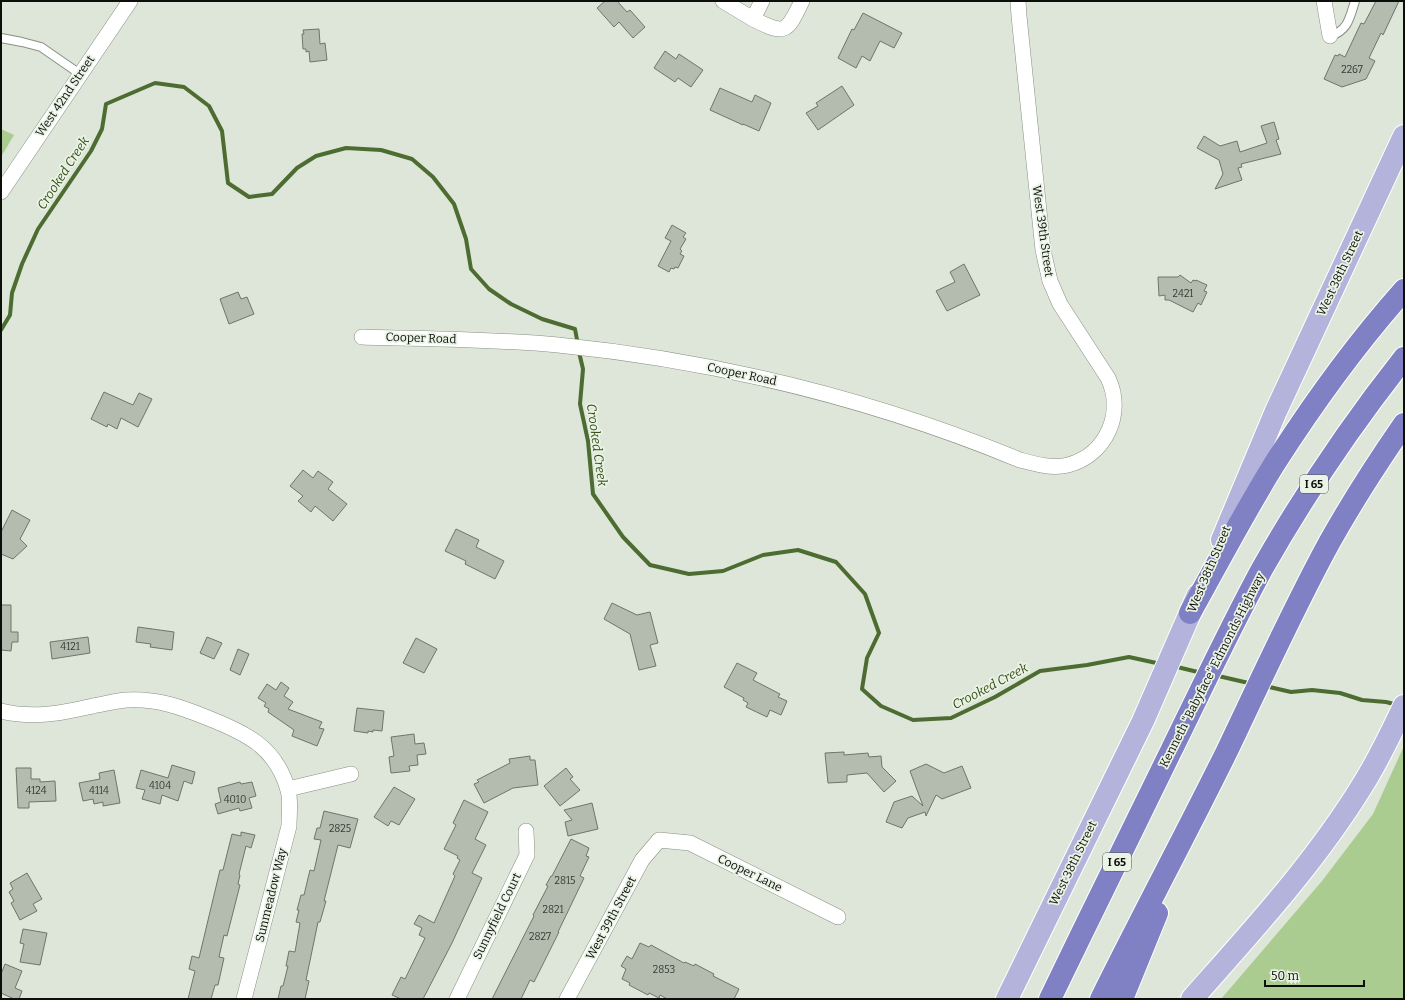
<svg xmlns="http://www.w3.org/2000/svg" width="1405" height="1000" viewBox="0 0 1405 1000" font-family="Bitter,serif">
<style>
.green{fill:#aacc90}
.lines{fill:none;stroke-linecap:round;stroke-linejoin:round}
.stream{stroke:#4d6c32;stroke-width:4}
.building{fill:#b4bcaf;stroke:#6e7669}
.service-casing{stroke:#889083;stroke-width:10}
.minor-casing{stroke:#889083;stroke-width:16}
.primary-casing{stroke:#fff;stroke-width:24}
.motorway-casing{stroke:#fff;stroke-width:24}
.service{stroke:#fff;stroke-width:8}
.minor{stroke:#fff;stroke-width:15}
.primary{stroke:#b3b3dc;stroke-width:22}
.motorway{stroke:#8081c4;stroke-width:22}
.labels{text-anchor:middle;dominant-baseline:central;stroke-width:3.5;stroke-linejoin:round;paint-order:stroke}
.number-label{font-size:10px;fill:#363a33}
.shield{fill:#eaf3e5;stroke:#4f534c;stroke-width:1}
.shield-label{font-size:11px;font-weight:bold;fill:#0c0e0a}
.street-label{font-size:12px;fill:#0c0e0a;stroke:#eaf3e5}
.water-label{font-size:13px;font-style:italic;fill:#345118;stroke:#eaf3e5}
</style>
<rect width="100%" height="100%" fill="#dde6d8"/>
<g class="green">
<polygon points="1,129 14,135 1,157"/>
<polygon points="1404,746 1404,999 1221,999 1322,881 1373,814"/>
</g>
<g class="lines">
<g class="stream">
<polyline points="1,330 10,315 12,293 22,264 38,229 91,151 102,129 106,104 155,83 184,87 209,106 222,131 228,183 249,197 272,194 297,168 316,156 346,148 381,150 412,159 433,177 454,204 466,239 471,269 489,289 511,304 542,319 575,329 578,345"/>
<polyline points="579,352 583,369 580,404 588,441 593,494 623,537 650,565 689,574 723,571 763,555 798,550 836,562 865,594 879,633 867,658 862,689 881,706 913,720 951,718 995,697 1040,671 1087,665 1129,657 1161,664"/>
<polyline points="1173,666 1202,673"/>
<polyline points="1214,675 1253,684"/>
<polyline points="1265,686 1291,692 1312,690 1340,693 1362,700 1386,702 1398,705"/>
</g>
</g>
<g class="building">
<polygon points="605,1 617,1 627,12 630,10 645,27 633,38 619,22 614,27 597,8"/>
<polygon points="1376,1 1399,1 1383,35 1381,33 1369,58 1375,61 1366,79 1342,87 1324,79 1335,55 1338,56 1339,54 1345,57 1361,23 1364,24"/>
<polygon points="863,13 902,33 894,48 880,41 870,61 862,56 856,68 838,58 852,29 854,30"/>
<polygon points="319,29 320,44 325,43 327,60 310,62 309,51 306,52 306,49 303,49 302,34 304,34 303,30"/>
<polygon points="665,51 676,59 679,54 703,70 691,87 678,78 675,82 654,68"/>
<polygon points="842,86 854,105 818,130 806,113 818,106 816,103"/>
<polygon points="720,88 752,102 755,95 771,103 759,131 743,124 743,125 710,110"/>
<polygon points="1274,122 1279,139 1276,140 1281,154 1241,164 1242,167 1238,168 1242,180 1215,189 1223,174 1219,160 1197,148 1204,136 1220,146 1237,141 1240,152 1267,143 1261,126"/>
<polygon points="672,225 686,233 683,237 686,239 680,249 682,251 680,254 684,256 678,268 675,267 674,269 671,268 669,272 658,266 671,241 665,238"/>
<polygon points="964,264 980,295 947,311 936,291 955,282 950,272"/>
<polygon points="1180,275 1191,283 1193,280 1196,281 1196,280 1207,285 1204,291 1207,292 1201,305 1198,303 1193,312 1169,300 1165,300 1165,295 1159,296 1158,277 1178,277"/>
<polygon points="238,292 241,299 247,297 254,314 229,324 220,299"/>
<polygon points="104,392 133,405 139,393 152,399 138,427 121,418 117,429 108,424 107,427 91,419"/>
<polygon points="303,470 313,478 318,471 333,482 328,489 347,504 333,521 315,506 311,512 298,501 303,496 290,486"/>
<polygon points="12,510 30,520 20,539 27,546 13,559 1,554 1,532"/>
<polygon points="456,529 479,540 476,547 504,561 495,579 465,564 466,561 445,551"/>
<polygon points="612,603 637,615 650,612 658,643 650,645 656,666 639,670 630,634 604,619"/>
<polygon points="1,605 11,605 11,632 18,632 18,642 12,642 11,651 1,650"/>
<polygon points="138,627 174,632 172,650 150,647 151,644 136,642"/>
<polygon points="88,637 90,653 52,659 50,642"/>
<polygon points="207,637 222,643 214,659 200,653"/>
<polygon points="416,638 437,649 424,673 403,663"/>
<polygon points="238,649 249,654 240,675 230,670"/>
<polygon points="737,663 757,673 753,680 780,694 778,697 787,701 781,715 770,710 767,717 746,707 748,703 743,700 744,698 724,687"/>
<polygon points="281,682 289,688 284,696 293,702 288,709 322,722 319,728 324,729 317,746 292,736 294,730 268,712 269,709 264,706 266,703 258,698 267,684 276,690"/>
<polygon points="357,708 384,711 382,731 373,730 373,732 368,731 368,733 354,731"/>
<polygon points="414,734 415,744 424,743 426,754 417,755 418,765 409,766 410,771 391,773 389,757 394,756 391,737"/>
<polygon points="844,752 844,755 868,753 869,757 881,756 882,767 896,781 884,792 867,773 847,775 847,782 828,783 825,753"/>
<polygon points="530,756 530,760 535,760 538,785 513,788 484,803 474,784 479,782 477,780 510,763 509,759"/>
<polygon points="926,764 944,773 962,766 971,788 942,799 936,795 926,816 925,812 908,818 902,828 886,822 894,802 912,796 923,806 910,771"/>
<polygon points="172,765 195,772 192,784 184,781 178,801 162,795 160,804 142,799 145,790 136,788 141,770 168,778"/>
<polygon points="16,768 31,768 31,779 40,779 40,782 55,781 56,801 29,802 29,808 18,808"/>
<polygon points="566,768 573,777 570,779 580,790 560,806 544,786"/>
<polygon points="114,770 120,803 103,806 103,802 94,804 93,799 83,801 79,783 100,779 99,773"/>
<polygon points="240,782 241,784 252,782 256,796 249,798 252,808 240,811 239,808 218,814 215,804 221,802 218,788"/>
<polygon points="394,787 415,799 399,825 391,821 388,826 374,817"/>
<polygon points="464,800 488,812 475,839 486,845 472,873 482,878 452,943 423,999 401,999 392,995 401,977 405,979 425,938 419,935 422,928 414,924 419,915 434,923 455,876 453,874 460,860 457,858 458,856 444,849 456,825 453,823"/>
<polygon points="592,803 598,829 568,836 565,822 572,820 564,810"/>
<polygon points="324,811 358,819 350,848 338,845 324,901 326,901 320,922 318,922 306,980 309,981 305,999 278,999 281,986 283,986 288,966 286,966 289,951 295,952 300,923 296,922 299,910 297,910 301,895 304,895 310,870 314,871 321,840 314,839 317,828 320,828"/>
<polygon points="241,832 255,835 251,848 246,846 239,874 240,875 238,884 240,885 227,936 224,935 219,957 224,958 218,985 215,985 211,999 188,999 195,971 189,969 192,956 199,958 220,870 223,870 232,834 241,836"/>
<polygon points="571,839 589,848 586,856 589,857 580,876 584,878 558,932 559,932 534,982 530,980 521,999 492,999 534,916 533,915 548,886 546,885 551,876 552,876"/>
<polygon points="27,873 42,899 33,904 37,911 20,920 11,903 14,901 9,892 13,889 10,883"/>
<polygon points="23,929 47,933 40,965 20,962 24,944 20,943"/>
<polygon points="640,943 649,947 651,945 684,963 685,962 694,966 695,964 714,974 713,976 739,989 734,999 667,999 660,995 659,998 649,993 648,995 629,985 630,983 622,979 626,969 621,966 627,956 632,959"/>
<polygon points="5,964 22,971 15,988 22,991 19,999 14,999 1,993 1,974"/>
</g>
<g class="lines">
<defs>
<g id="service">
<path d="M1330 36C1348 31 1350 17 1355 1"/>
<polyline points="1,38 22,42 41,47 80,74"/>
</g>
<g id="minor">
<polyline points="723,1 753,19"/>
<path d="M762 1 753 19C786 36 787 32 802 1"/>
<polyline points="1324,1 1330,36"/>
<polyline points="1,192 130,1"/>
<path d="M362 337C427 339 493 339 558 345 717 361 872 399 1020 460 1035 464 1052 469 1068 465 1106 455 1125 413 1108 378L1060 304 1050 281 1043 250 1019 16 1018 1"/>
<path d="M1 711C33 719 62 713 93 706 104 704 115 701 126 700 156 698 181 707 208 718 246 733 276 747 288 790 291 801 289 814 289 826L244 999"/>
<polyline points="288,789 351,774"/>
<polyline points="457,999 527,855 526,831"/>
<polyline points="567,999 642,860 659,840 690,843 838,917"/>
</g>
<g id="primary">
<polyline points="1222,540 1276,411 1404,136"/>
<polyline points="1007,999 1143,721 1198,595"/>
<path d="M1192 999C1252 931 1314 864 1362 786 1378 761 1391 733 1404 706"/>
</g>
<g id="motorway">
<path d="M1190 613C1218 563 1245 511 1275 463 1314 402 1356 344 1404 290"/>
<path d="M1050 999C1090 916 1131 833 1171 751 1201 690 1230 628 1262 569 1304 495 1351 425 1404 358"/>
<path d="M1101 999C1142 916 1186 834 1227 751 1260 682 1292 611 1329 543 1352 502 1377 463 1404 424"/>
<polyline points="1122,999 1157,913"/>
</g>
</defs>
<use href="#service" class="service-casing"/>
<use href="#minor" class="minor-casing"/>
<use href="#primary" class="primary-casing"/>
<use href="#motorway" class="motorway-casing"/>
<use href="#service" class="service"/>
<use href="#minor" class="minor"/>
<use href="#primary" class="primary"/>
<use href="#motorway" class="motorway"/>
</g>
<g class="labels">
<g class="number-label">
<text x="1352" y="70">2267</text>
<text x="1183" y="294">2421</text>
<text x="70" y="647">4121</text>
<text x="160" y="786">4104</text>
<text x="36" y="791">4124</text>
<text x="99" y="791">4114</text>
<text x="235" y="800">4010</text>
<text x="340" y="829">2825</text>
<text x="565" y="881">2815</text>
<text x="553" y="910">2821</text>
<text x="540" y="937">2827</text>
<text x="664" y="970">2853</text>
</g>
<g class="shield">
<rect x="1300" y="475" width="28" height="18" rx="3"/>
<rect x="1103" y="853" width="28" height="18" rx="3"/>
</g>
<g class="shield-label">
<text x="1314" y="484">I 65</text>
<text x="1117" y="862">I 65</text>
</g>
<g class="street-label">
<text transform="translate(65 96) rotate(-56)">West 42nd Street</text>
<text transform="translate(1043 231) rotate(82)">West 39th Street</text>
<text transform="translate(1340 273) rotate(-65)">West 38th Street</text>
<text transform="translate(421 338) rotate(2)">Cooper Road</text>
<text transform="translate(742 374) rotate(12)">Cooper Road</text>
<text transform="translate(1209 569) rotate(-67)">West 38th Street</text>
<text transform="translate(1212 670) rotate(-63)">Kenneth "Babyface" Edmonds Highway</text>
<text transform="translate(1073 863) rotate(-64)">West 38th Street</text>
<text transform="translate(750 873) rotate(26)">Cooper Lane</text>
<text transform="translate(271 895) rotate(-76)">Sunmeadow Way</text>
<text transform="translate(497 916) rotate(-64)">Sunnyfield Court</text>
<text transform="translate(611 918) rotate(-62)">West 39th Street</text>
</g>
<g class="water-label">
<text transform="translate(63 173) rotate(-57)">Crooked Creek</text>
<text transform="translate(597 445) rotate(82)">Crooked Creek</text>
<text transform="translate(990 686) rotate(-28)">Crooked Creek</text>
</g>
</g>
<rect width="1405" height="1000" fill="none" stroke="#0c0e0a" stroke-width="4"/>
<path d="M1265 980v6h99v-6" fill="none" stroke="#0c0e0a" stroke-width="2"/>
<text x="1271" y="980" font-size="12" fill="#0c0e0a" stroke="#eaf3e5" stroke-width="3" paint-order="stroke">50 m</text>
</svg>
